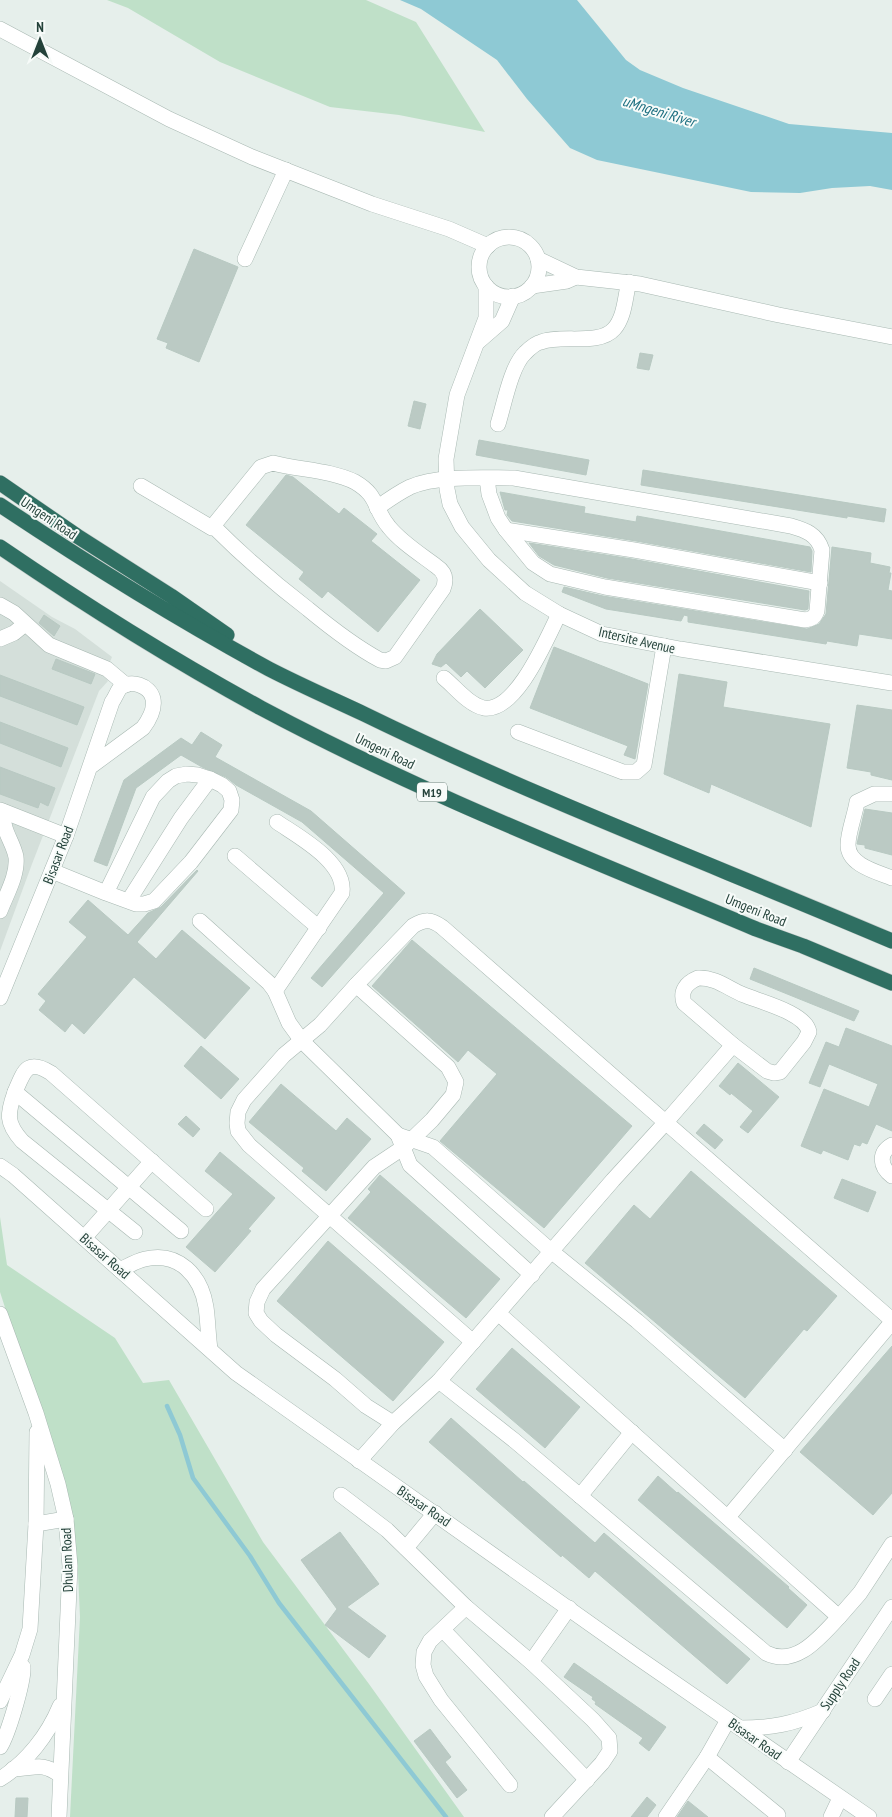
<svg xmlns="http://www.w3.org/2000/svg" width="892" height="1817" viewBox="0 0 892 1817" font-family="'PT Sans Narrow',sans-serif">
<style>
.built{fill:#d4dfda}
.green{fill:#bfe0c8}
.water{fill:#8ec9d4}
.lines{fill:none;stroke-linecap:round;stroke-linejoin:round}
.stream{stroke:#8ec9d4;stroke-width:4.5}
.building{fill:#bbcac4;stroke:#b8c9c2}
.minor-casing{stroke:#a8b8b2;stroke-width:16}
.highway-casing{stroke:#c2cac8;stroke-width:16}
.minor{stroke:#fff;stroke-width:15}
.highway{stroke:#2f6f62;stroke-width:15}
.labels{text-anchor:middle;dominant-baseline:central;stroke-width:4;stroke-linejoin:round;paint-order:stroke}
.shield{fill:#f7fbf9;stroke:#637a73;stroke-width:1}
.shield-label{font-size:12px;font-weight:bold;fill:#24423a}
.street-label{font-size:14px;fill:#24423a;stroke:#f7fbf9}
.water-label{font-size:15px;font-style:italic;fill:#1c6f80;stroke:#f7fbf9}
</style>
<rect width="100%" height="100%" fill="#e6efeb"/>
<polygon class="built" points="0,581 52,617 75,629 112,657 104,675 108,681 99,691 32,864 0,951"/>
<g class="green">
<polygon points="107,0 366,0 416,22 485,132 399,115 330,107 220,62 128,8"/>
<polygon points="0,1217 7,1265 115,1338 143,1383 169,1380 263,1542 369,1684 464,1817 70,1817 80,1617 78,1573 71,1512 0,1292"/>
</g>
<polygon class="water" points="400,0 577,0 626,60 640,70 683,88 789,124 892,133 892,190 870,186 832,188 800,193 751,192 597,160 570,148 527,99 497,60 421,9"/>
<g class="lines">
<polyline class="stream" points="167,1406 180,1435 193,1478 250,1556 279,1603 446,1817"/>
</g>
<g class="building">
<polygon points="194,249 238,267 199,362 166,348 168,343 157,339"/>
<polygon points="640,353 653,355 649,370 637,368"/>
<polygon points="414,401 426,404 420,429 408,426"/>
<polygon points="479,440 589,460 586,475 476,455"/>
<polygon points="643,470 886,509 884,522 847,516 847,518 641,485"/>
<polygon points="286,475 293,477 339,514 344,508 377,534 371,541 420,580 378,632 328,591 322,598 299,579 304,572 246,525"/>
<polygon points="500,492 585,507 584,513 636,522 637,516 810,547 812,551 811,572 636,541 512,521 507,515 508,510 505,510"/>
<polygon points="529,543 632,559 809,591 808,609 805,610 607,578 554,565 539,556"/>
<polygon points="832,547 871,553 870,563 890,567 889,573 891,573 888,590 892,591 892,639 859,634 857,646 827,641 826,644 688,622 688,616 684,615 681,621 606,609 562,592 564,587 603,596 807,629 819,624 826,614"/>
<polygon points="480,609 523,650 485,688 467,671 461,677 446,663 441,667 432,664 437,654"/>
<polygon points="44,615 60,626 54,636 39,623"/>
<polygon points="554,647 648,684 635,759 624,755 628,746 530,708"/>
<polygon points="56,659 95,674 91,684 52,669"/>
<polygon points="679,674 727,682 723,707 830,724 811,827 711,784 709,793 664,774"/>
<polygon points="0,675 84,707 77,725 0,696"/>
<polygon points="857,705 892,710 892,780 871,775 871,772 847,768"/>
<polygon points="0,722 68,748 61,767 0,743"/>
<polygon points="201,732 222,745 215,757 311,811 405,893 322,987 311,978 384,893 302,822 236,785 226,777 202,767 181,755 136,788 107,866 94,861 124,780 181,738 192,745"/>
<polygon points="0,767 55,788 48,806 40,802 38,808 0,794"/>
<polygon points="865,809 892,813 892,855 865,848 865,845 857,844"/>
<polygon points="197,870 198,871 137,942 156,959 182,930 250,988 205,1039 134,977 84,1034 72,1023 65,1032 39,1010 46,1001 38,994 87,937 69,922 88,900 128,935 148,913 161,907"/>
<polygon points="412,940 632,1126 544,1228 440,1141 497,1074 468,1050 458,1062 372,986"/>
<polygon points="754,968 859,1011 854,1021 750,979"/>
<polygon points="846,1028 892,1046 892,1131 876,1124 867,1144 862,1142 860,1146 854,1144 848,1160 823,1150 821,1154 801,1146 824,1089 869,1107 878,1084 829,1064 820,1087 809,1083 826,1042 839,1047"/>
<polygon points="201,1046 239,1079 221,1099 184,1066"/>
<polygon points="738,1063 779,1097 748,1133 740,1127 753,1111 731,1093 730,1095 719,1086"/>
<polygon points="281,1084 336,1131 347,1118 371,1139 326,1191 302,1171 304,1168 249,1122"/>
<polygon points="186,1116 200,1129 193,1137 178,1124"/>
<polygon points="704,1124 723,1140 715,1149 696,1133"/>
<polygon points="220,1152 275,1198 248,1229 251,1231 215,1272 186,1247 233,1194 205,1171"/>
<polygon points="691,1171 837,1296 807,1331 804,1329 745,1398 585,1263 634,1205 650,1219"/>
<polygon points="380,1175 500,1279 466,1318 348,1218 371,1192 368,1189"/>
<polygon points="842,1179 876,1192 868,1212 834,1198"/>
<polygon points="328,1241 444,1342 393,1401 277,1301"/>
<polygon points="892,1346 892,1493 873,1515 800,1452"/>
<polygon points="512,1348 580,1407 545,1448 476,1389"/>
<polygon points="451,1418 523,1482 524,1481 595,1543 604,1533 750,1659 727,1684 595,1571 589,1578 562,1555 561,1557 429,1442"/>
<polygon points="658,1476 677,1493 678,1492 789,1587 788,1588 807,1605 787,1628 638,1500"/>
<polygon points="340,1532 379,1584 347,1607 386,1636 369,1658 325,1625 337,1609 301,1560"/>
<polygon points="574,1663 666,1727 649,1751 639,1743 643,1738 595,1704 596,1702 592,1699 593,1697 564,1677"/>
<polygon points="430,1729 451,1757 445,1762 467,1790 457,1798 414,1741"/>
<polygon points="647,1797 656,1805 647,1817 631,1817"/>
<polygon points="16,1798 28,1798 27,1817 15,1817"/>
<polygon points="688,1801 708,1817 677,1817"/>
</g>
<g class="lines">
<defs>
<g id="minor">
<polyline points="0,29 169,119 252,157 372,204 449,229 488,246"/>
<circle cx="509" cy="267" r="30"/>
<polyline points="245,259 286,170"/>
<polyline points="538,259 576,277 640,284 779,315 892,337"/>
<polyline points="486,286 486,318 457,395 446,459 447,489 450,504 462,527 489,560 525,593 559,614 602,634 680,649 892,683"/>
<polyline points="532,286 567,281 576,277"/>
<polyline points="479,341 502,321 513,296"/>
<path d="M498 424C504 405 511 366 525 353 529 349 536 343 541 342 561 334 599 346 614 329 625 317 625 296 629 282"/>
<path d="M141 486 212 528 213 526C243 556 274 583 308 609 331 628 354 646 380 660L386 661 395 657 443 589C447 579 445 572 436 566 420 554 401 542 389 527 373 508 379 496 355 482 331 470 299 470 273 463L261 467 213 526"/>
<path d="M377 508C388 500 398 493 410 487 437 475 484 478 514 478L791 526C805 530 817 534 822 550L817 611C815 617 812 619 805 620L605 587 550 574 533 563 506 530 498 518 489 494 487 478"/>
<polyline points="506,530 634,550 820,583"/>
<polyline points="0,605 14,613 49,645 107,669 126,685"/>
<polyline points="0,639 14,633 25,624"/>
<path d="M444 678C455 687 469 705 484 708 516 713 547 638 559 614"/>
<polyline points="518,732 623,772 636,772 644,765 664,646"/>
<path d="M892 794H874L857 802C855 815 848 832 848 845 848 865 877 872 892 878"/>
<polyline points="0,810 66,836"/>
<polyline points="235,856 319,928"/>
<polyline points="52,871 106,893 136,904 144,904 154,901 191,862 231,810 232,800 229,791 222,785 210,779 198,775 187,774 176,776 168,781 153,797 106,893"/>
<polyline points="129,900 181,818 210,779"/>
<path d="M0 911C6 895 18 875 16 857 13 841 1 830 4 812"/>
<polyline points="200,921 269,983 275,991 289,1023 302,1041 398,1135 410,1165 532,1275"/>
<path d="M698 978C715 977 729 989 744 995 761 1002 806 1013 809 1032L804 1042 780 1072 774 1073 767 1071 733 1045 684 1003C680 991 686 983 698 978Z"/>
<polyline points="356,985 448,1067 456,1082 453,1095 432,1120 404,1147 374,1167 263,1289 257,1302 256,1313 261,1321 276,1335 335,1379 366,1406 393,1423"/>
<path d="M275 991 342 893C346 862 299 837 277 822"/>
<path d="M0 998 66 836 112 702C115 698 117 692 120 688 130 679 150 685 153 699 155 709 149 720 143 728L90 767"/>
<path d="M15 1092C7 1114 6 1123 22 1141L135 1232"/>
<polyline points="398,1135 433,1147 551,1251 637,1321 785,1450"/>
<path d="M892 1145C878 1153 880 1167 892 1176"/>
<polyline points="0,1166 13,1175 236,1373 634,1655 869,1817"/>
<path d="M181 1231 15 1092C24 1071 27 1058 51 1073L206 1209"/>
<polyline points="84,1238 152,1161"/>
<path d="M120 1270C128 1266 136 1261 145 1259 179 1251 201 1276 206 1307 208 1321 208 1335 210 1349"/>
<polyline points="498,1313 839,1617 860,1593 892,1544"/>
<polyline points="0,1314 36,1413 58,1484 66,1519 70,1566 59,1817"/>
<path d="M473 1342 249 1145 238 1131 237 1123 238 1112 244 1100 284 1055 320 1025 356 985 413 926C425 919 431 919 442 927L892 1320"/>
<path d="M439 1381 515 1441 766 1653C796 1668 820 1637 839 1617"/>
<polyline points="359,1461 393,1423 439,1381 613,1180 666,1122 733,1045"/>
<polyline points="341,1495 387,1530 466,1607"/>
<polyline points="580,1496 632,1432"/>
<polyline points="728,1517 892,1322"/>
<polyline points="36,1524 66,1519"/>
<polyline points="406,1548 435,1513"/>
<polyline points="443,1630 587,1780"/>
<polyline points="531,1662 569,1608"/>
<polyline points="875,1699 892,1674"/>
<polyline points="0,1701 22,1655 30,1629 36,1524 37,1432"/>
<path d="M740 1728C772 1728 793 1724 823 1711"/>
<path d="M0 1747C8 1735 24 1681 23 1667"/>
<polyline points="707,1757 778,1815"/>
<polyline points="788,1762 892,1607"/>
<path d="M13 1769C34 1769 41 1761 60 1775"/>
<path d="M0 1779C27 1762 48 1735 60 1706"/>
<polyline points="510,1785 441,1700 426,1676 423,1665 424,1652 430,1641 466,1607 531,1662 593,1720 609,1738 610,1751 602,1763 552,1817"/>
<polyline points="666,1817 707,1757 728,1720"/>
<polyline points="831,1817 840,1798"/>
</g>
<g id="highway">
<polyline points="0,483 77,536 171,596 227,635"/>
<path d="M0 505C87 563 177 619 269 669 300 685 332 699 364 714 536 798 716 866 892 941"/>
<path d="M0 547C85 605 171 659 261 708 420 793 590 859 756 929L803 946 892 983"/>
</g>
</defs>
<use href="#minor" class="minor-casing"/>
<use href="#highway" class="highway-casing"/>
<use href="#minor" class="minor"/>
<use href="#highway" class="highway"/>
</g>
<g class="labels">
<rect class="shield" x="417" y="782.5" width="30" height="19" rx="4"/>
<g class="shield-label">
<text x="432" y="792">M19</text>
</g>
<g class="street-label">
<text transform="translate(49 518) rotate(34)">Umgeni Road</text>
<text transform="translate(637 640) rotate(13)">Intersite Avenue</text>
<text transform="translate(385 751) rotate(26)">Umgeni Road</text>
<text transform="translate(58 855) rotate(-69)">Bisasar Road</text>
<text transform="translate(756 910) rotate(22)">Umgeni Road</text>
<text transform="translate(105 1256) rotate(41)">Bisasar Road</text>
<text transform="translate(424 1506) rotate(34)">Bisasar Road</text>
<text transform="translate(67 1560) rotate(-92)">Dhulam Road</text>
<text transform="translate(840 1684) rotate(-56)">Supply Road</text>
<text transform="translate(755 1739) rotate(35)">Bisasar Road</text>
</g>
<g class="water-label">
<text transform="translate(659 111) rotate(17)">uMngeni River</text>
</g>
</g>
<g transform="translate(40 40)" stroke="#f7fbf9" stroke-width="4" paint-order="stroke">
<path d="M0-4L9 19L0 12L-9 19Z" fill="#24423a"/>
<text y="-8" font-size="14" font-weight="bold" text-anchor="middle" fill="#24423a">N</text>
</g>
</svg>
